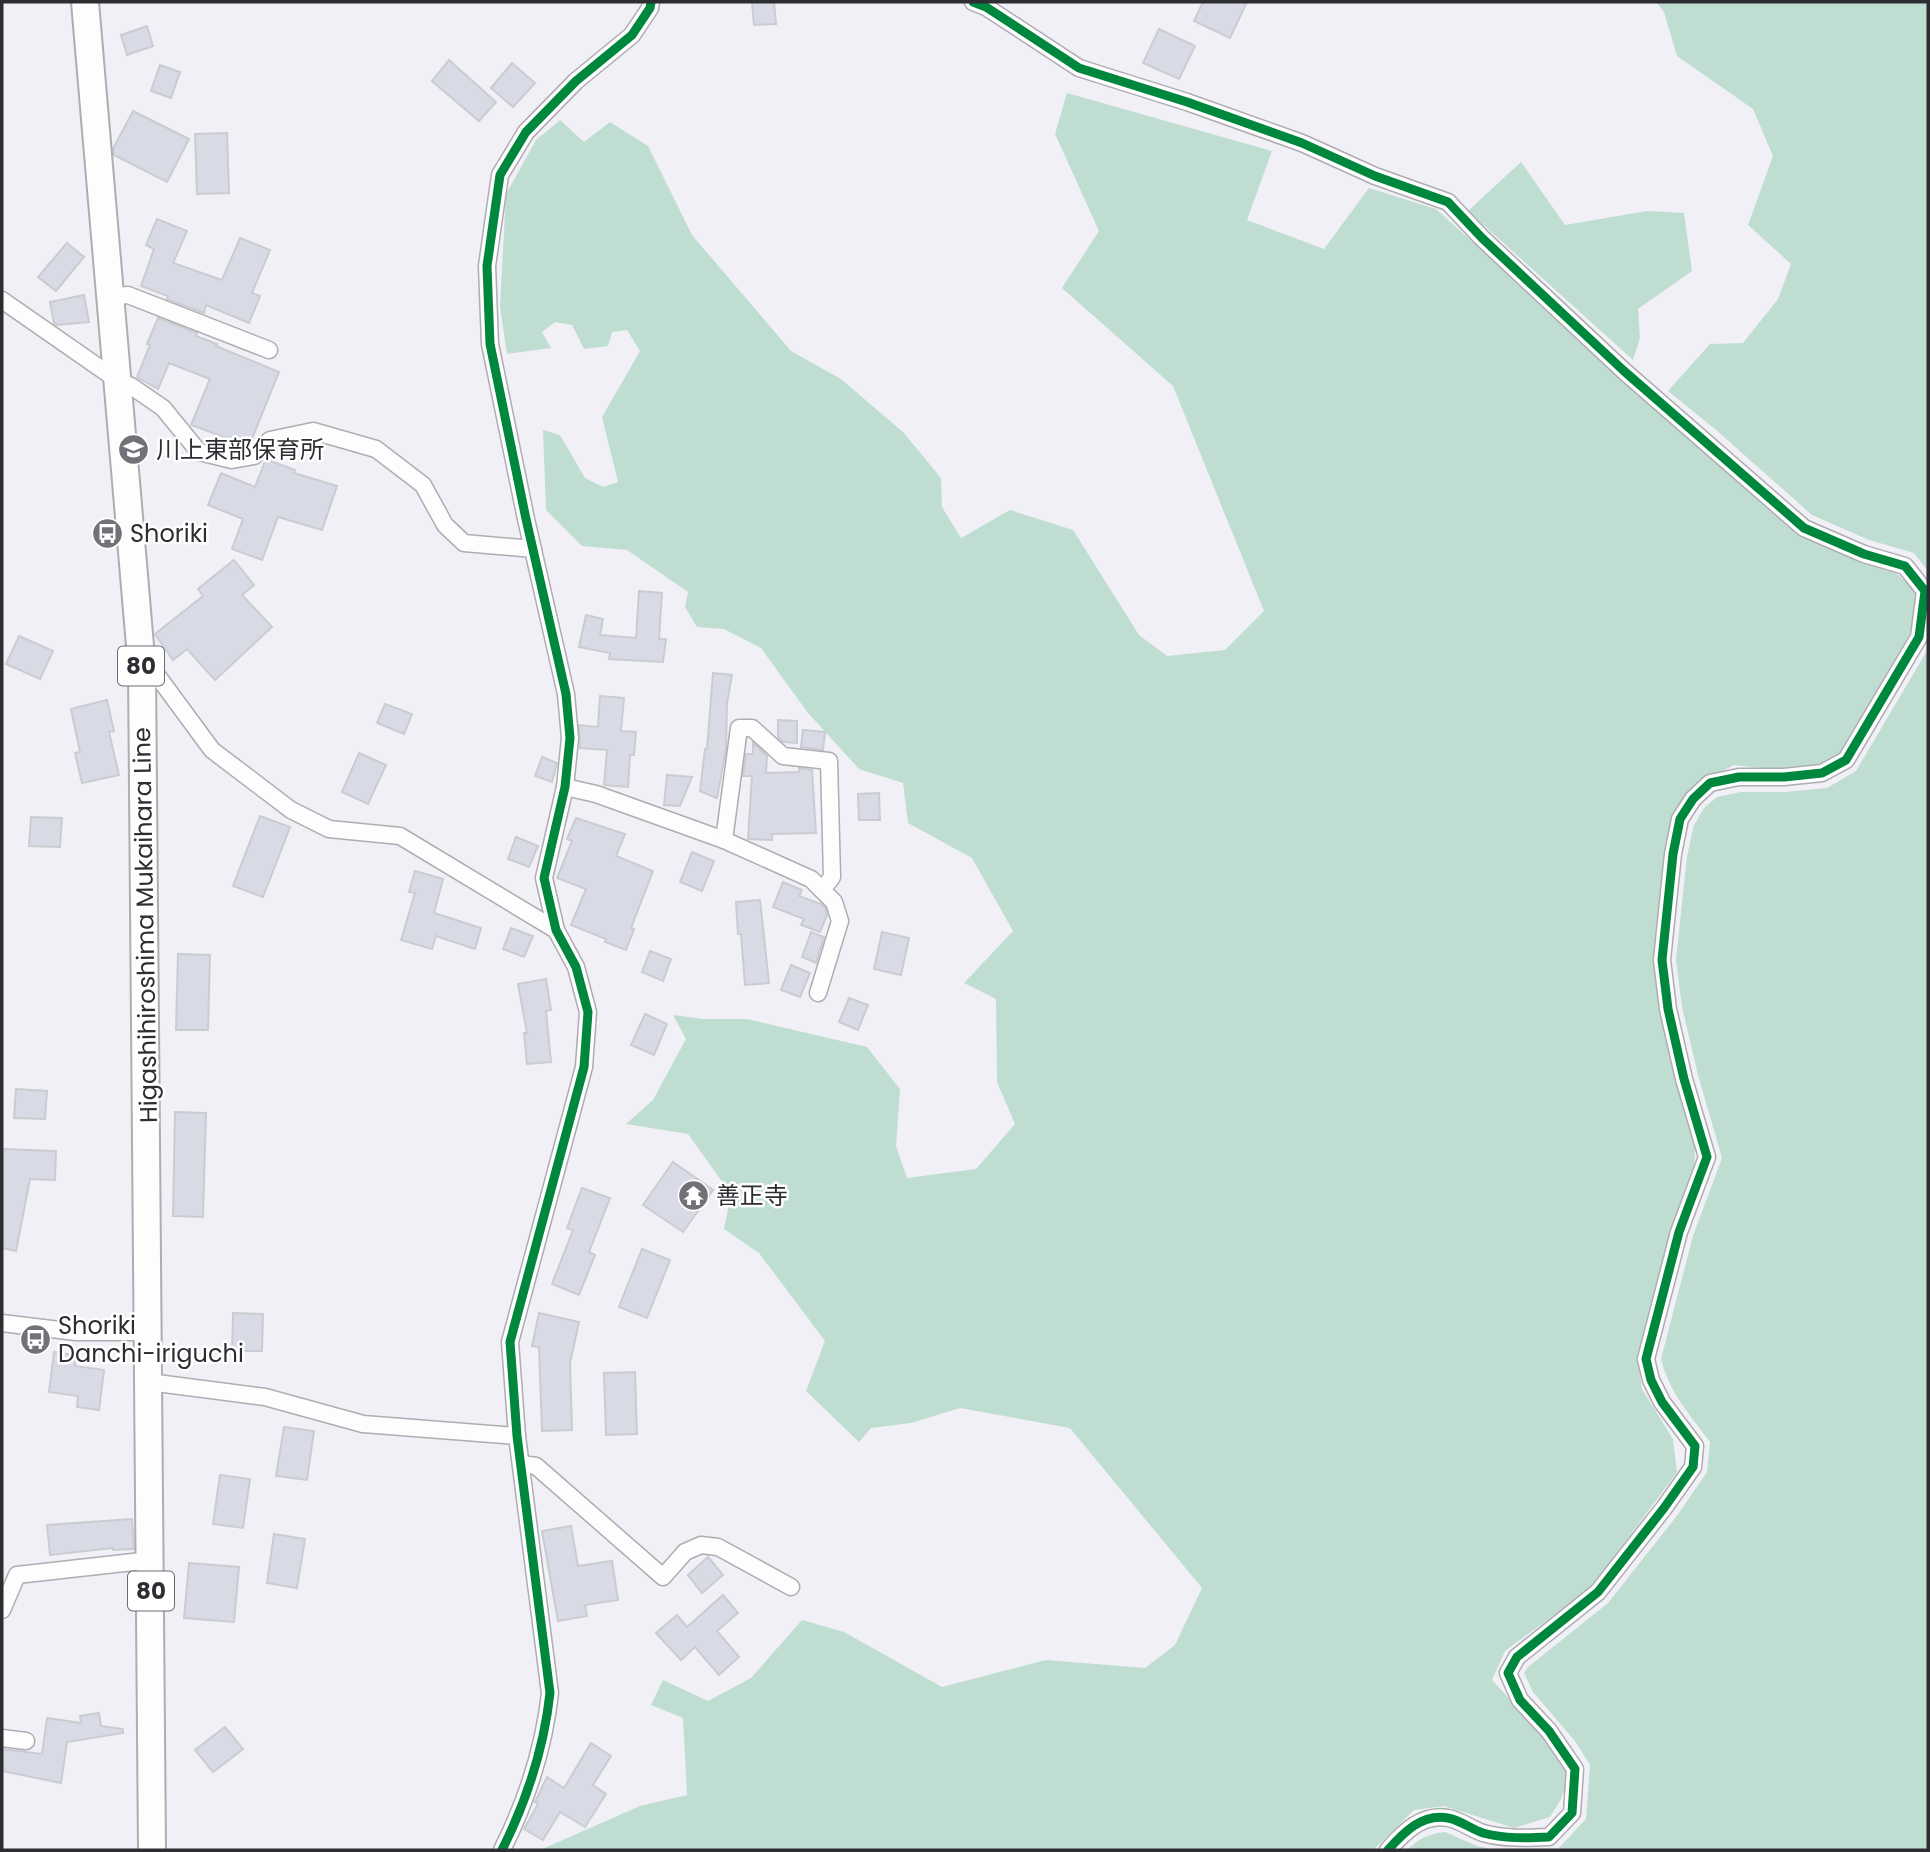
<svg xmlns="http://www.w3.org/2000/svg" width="1930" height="1852" viewBox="0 0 1930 1852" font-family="Poppins,'Noto Sans JP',sans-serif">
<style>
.forest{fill:#bfded1}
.building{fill:#d8dae5;stroke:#cbccd1;stroke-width:2}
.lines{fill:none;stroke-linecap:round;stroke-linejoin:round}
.minor-casing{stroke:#adadb2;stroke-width:19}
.primary-casing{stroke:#adadb2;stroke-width:30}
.minor{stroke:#fdfdfe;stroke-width:16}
.primary{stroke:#fdfdfe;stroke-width:26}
.cycleway-casing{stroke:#fff;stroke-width:13}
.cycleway{stroke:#00873e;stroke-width:9}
.labels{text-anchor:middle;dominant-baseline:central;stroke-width:5;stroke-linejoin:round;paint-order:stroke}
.shield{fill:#fff;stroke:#6c6c70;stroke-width:2}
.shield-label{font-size:23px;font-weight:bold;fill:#2d2d32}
.poi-label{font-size:24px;fill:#2d2d32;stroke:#fff;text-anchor:start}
.street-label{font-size:24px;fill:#2d2d32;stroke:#fff}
</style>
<rect width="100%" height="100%" fill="#f0f0f6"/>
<g class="forest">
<polygon points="1656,2 1928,2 1928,571 1914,553 1869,540 1812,515 1715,429 1668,391 1710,344 1743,343 1778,299 1791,264 1748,225 1773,156 1753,109 1677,56 1664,12"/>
<polygon points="1067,93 1272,151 1247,220 1324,249 1369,188 1436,209 1804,537 1862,563 1896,573 1916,591 1913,628 1841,754 1821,765 1784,771 1734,765 1707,779 1682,803 1670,825 1655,963 1695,1148 1694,1175 1637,1355 1642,1389 1673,1439 1677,1472 1591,1588 1505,1651 1492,1680 1560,1753 1571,1774 1560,1801 1550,1817 1514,1828 1444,1806 1414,1810 1373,1850 540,1850 640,1806 687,1795 683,1718 651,1705 663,1680 708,1701 751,1678 802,1620 844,1632 942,1687 1046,1660 1145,1668 1175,1645 1202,1588 1070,1428 960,1408 911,1423 871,1428 859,1442 806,1391 825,1341 759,1253 724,1229 731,1194 688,1134 626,1124 653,1100 686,1039 673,1015 703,1019 747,1019 867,1047 900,1089 896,1146 907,1178 976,1169 1015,1124 997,1082 996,999 964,983 1013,931 972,858 908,823 903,783 859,769 808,713 761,648 724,629 697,627 685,607 688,592 627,550 582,546 546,510 543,430 560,435 585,478 603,487 618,482 602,417 640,351 627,330 612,332 608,346 584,349 572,325 555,322 542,332 551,348 507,354 500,307 506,194 536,140 560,120 584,142 610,122 648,146 692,235 791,351 841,379 903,432 941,478 942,507 961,538 1010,510 1073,530 1139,635 1167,656 1225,650 1264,611 1173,386 1062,288 1099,231 1055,134"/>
<polygon points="1521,162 1565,225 1647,211 1684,213 1692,271 1638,309 1640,338 1633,360 1468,211"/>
<path d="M1928 649V1850H1557L1586 1819 1590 1765 1575 1741 1533 1692 1524 1673 1528 1667 1608 1603 1676 1517 1707 1472 1710 1442C1690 1415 1669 1392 1661 1359L1693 1236 1722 1158 1698 1075 1682 1007 1676 960 1687 856 1694 825 1704 808 1717 797 1740 792H1785L1827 788 1856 771Z"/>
<path d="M1445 1832 1477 1846 1497 1850H1407C1419 1838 1429 1834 1445 1832Z"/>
</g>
<g class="building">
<polygon points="752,2 774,2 776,24 754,25"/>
<polygon points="1203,2 1247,2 1230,38 1194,21"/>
<polygon points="147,26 153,46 127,55 121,35"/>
<polygon points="1159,29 1195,46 1179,79 1143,63"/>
<polygon points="449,60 496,102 479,121 432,81"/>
<polygon points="512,63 535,83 513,107 491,88"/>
<polygon points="160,65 180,72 171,98 151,91"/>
<polygon points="133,111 189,139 167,182 114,155 113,149"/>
<polygon points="227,133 229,193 197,194 195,134"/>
<polygon points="157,219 187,231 173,263 222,280 240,238 270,250 252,293 260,296 249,323 206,305 204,313 167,299 168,296 141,286 154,249 146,245"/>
<polygon points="67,243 84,257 56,291 38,277"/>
<polygon points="84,295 89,322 56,325 54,323 50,302"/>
<polygon points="158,318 197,333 196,336 217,344 216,346 279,372 249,446 191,425 210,379 169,363 158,389 137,377 150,345 147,344"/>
<polygon points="266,459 295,470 294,473 337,486 322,530 278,517 262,560 232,549 243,519 208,505 221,473 255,487"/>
<polygon points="234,560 254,585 242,595 272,627 215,680 187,649 173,660 155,634 203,596 198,589"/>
<polygon points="639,591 662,593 659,639 666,639 663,662 609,659 610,653 579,647 586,615 603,619 600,635 636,638"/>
<polygon points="19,636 53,651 40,679 6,664"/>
<polygon points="713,673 732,675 727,703 726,749 717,798 700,791 705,749 707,749"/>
<polygon points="600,696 624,698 621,731 636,732 634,755 630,755 628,787 604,785 607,750 580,748 579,725 598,727"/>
<polygon points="107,700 114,731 109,732 119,775 82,783 75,753 80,752 71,709"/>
<polygon points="385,704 412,714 404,734 377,723"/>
<polygon points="778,720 797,721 797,743 783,742 778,737"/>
<polygon points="803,730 825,732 823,750 801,747"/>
<polygon points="753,743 767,756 766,773 799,772 799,768 812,770 816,833 772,834 772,840 748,839 752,776 743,776 746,754 753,754"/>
<polygon points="359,753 386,765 368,804 342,792"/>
<polygon points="542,757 557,763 552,782 535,776"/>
<polygon points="667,775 692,777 680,806 664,805"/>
<polygon points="879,793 880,820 859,820 858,794"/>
<polygon points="260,816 290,827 263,897 233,886"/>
<polygon points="31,817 62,818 60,847 29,846"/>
<polygon points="576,818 625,834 616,856 653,871 631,928 634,929 626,950 605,942 606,939 571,925 586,889 557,878 572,841 567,839"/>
<polygon points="516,837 538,846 529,867 508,859"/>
<polygon points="692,852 714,861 702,891 680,882"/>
<polygon points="415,871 443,879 434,913 481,928 475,949 436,936 432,949 401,940 415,893 409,892"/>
<polygon points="783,882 802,890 799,896 821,904 825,908 827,915 820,932 801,925 804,919 773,907"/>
<polygon points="760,900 769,983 745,985 741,934 738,934 736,902"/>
<polygon points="511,928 533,936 524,957 503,949"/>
<polygon points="811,932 824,937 816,963 802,957"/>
<polygon points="882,932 909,938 901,975 874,969"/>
<polygon points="650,951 671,959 663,981 642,972"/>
<polygon points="178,954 210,955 208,1030 176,1030"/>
<polygon points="791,965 810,973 800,997 781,990"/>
<polygon points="546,979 551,1010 546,1011 551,1062 527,1064 524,1033 527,1033 518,984"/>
<polygon points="849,998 868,1005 858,1030 839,1022"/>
<polygon points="645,1014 667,1024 654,1055 631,1045"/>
<polygon points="16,1089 47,1091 45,1119 14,1118"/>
<polygon points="175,1112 206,1113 203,1217 173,1216"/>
<polygon points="2,1149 56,1151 55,1180 30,1179 16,1251 2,1248"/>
<polygon points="673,1162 713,1190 683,1232 643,1205"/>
<polygon points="582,1188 610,1198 589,1252 595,1255 579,1295 552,1284 573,1230 567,1228"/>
<polygon points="642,1249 670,1260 647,1318 619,1307"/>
<polygon points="233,1313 263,1314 262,1351 232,1351"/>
<polygon points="539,1313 579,1322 570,1363 572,1430 542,1431 539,1347 532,1346"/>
<polygon points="54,1352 76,1355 75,1366 104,1370 99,1410 77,1407 78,1396 49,1392"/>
<polygon points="635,1372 637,1434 606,1435 604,1373"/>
<polygon points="284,1427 314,1431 307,1480 276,1476"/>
<polygon points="220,1475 250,1479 243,1528 213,1524"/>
<polygon points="132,1519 134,1549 113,1550 113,1548 50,1555 47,1525"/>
<polygon points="571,1526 578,1566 612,1561 618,1600 585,1605 587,1616 558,1621 542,1531"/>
<polygon points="274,1534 305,1539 297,1588 267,1583"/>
<polygon points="708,1557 723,1575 702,1593 688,1575"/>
<polygon points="189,1563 239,1567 234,1622 184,1618"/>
<polygon points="723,1595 738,1613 717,1631 739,1657 719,1675 695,1647 681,1660 656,1633 677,1615 687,1627"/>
<polygon points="99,1713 101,1726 123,1729 123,1733 67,1742 61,1783 2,1771 2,1749 42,1754 47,1718 81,1723 80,1716"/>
<polygon points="225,1727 243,1749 213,1772 195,1750"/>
<polygon points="591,1743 611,1756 593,1785 606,1794 585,1827 560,1812 543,1840 524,1829 538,1804 535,1802 547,1777 564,1788"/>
</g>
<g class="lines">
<defs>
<g id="minor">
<path d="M973 2 986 7 1079 68 1187 102 1302 143 1375 176 1448 202 1482 238 1624 371 1804 528 1864 554 1905 566 1925 591 1919 637 1846 760 1822 773 1784 777H1739L1710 783 1693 799 1680 819 1673 854 1662 960 1668 1009 1684 1079 1707 1157 1679 1232 1646 1359 1651 1380 1662 1402 1695 1446 1693 1467 1664 1508 1598 1592 1517 1657 1508 1673 1520 1700 1549 1731 1575 1769 1572 1813 1549 1837C1527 1838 1505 1839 1483 1833 1471 1829 1460 1820 1448 1818 1422 1813 1403 1833 1388 1850"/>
<polyline points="111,296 128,295 269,350"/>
<polyline points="2,300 117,380 131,386 163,408 199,452 232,460 254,456 270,440 313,431 376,449 423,485 445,525 464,543 533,549"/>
<polyline points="142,669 159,678 212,750 291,810 329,829 400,836 556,930"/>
<polyline points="565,787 596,794 724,840 811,879 834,902 840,921 818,993"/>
<polyline points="724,840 739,728 752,728 783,756 829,761 832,877 822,890"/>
<polyline points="2,1323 76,1332 148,1332"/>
<polyline points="149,1382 265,1397 363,1424 517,1436"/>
<polyline points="522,1464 536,1466 663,1577 685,1552 701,1545 718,1547 791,1587"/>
<polyline points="2,1610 17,1575 151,1560"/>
<polyline points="2,1738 26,1741"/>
<path d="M502 1850C527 1800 544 1748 550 1693L517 1436 510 1342 584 1067 588 1012 576 967 556 930 544 878 565 787 570 738 566 694 526 519 490 344 487 266 500 175 526 132 576 81 632 35 650 8 651 2"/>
</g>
<polyline id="primary" points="85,2 142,669 152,1850"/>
</defs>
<use href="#minor" class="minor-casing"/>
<use href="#primary" class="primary-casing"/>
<use href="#minor" class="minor"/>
<use href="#primary" class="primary"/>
<defs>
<g id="cycleway">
<path d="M973 2 986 7 1079 68 1187 102 1302 143 1375 176 1448 202 1482 238 1624 371 1804 528 1864 554 1905 566 1925 591 1919 637 1846 760 1822 773 1784 777H1739L1710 783 1693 799 1680 819 1673 854 1662 960 1668 1009 1684 1079 1707 1157 1679 1232 1646 1359 1651 1380 1662 1402 1695 1446 1693 1467 1664 1508 1598 1592 1517 1657 1508 1673 1520 1700 1549 1731 1575 1769 1572 1813 1549 1837C1527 1838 1505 1839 1483 1833 1471 1829 1460 1820 1448 1818 1422 1813 1403 1833 1388 1850"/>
<path d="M502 1850C527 1800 544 1748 550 1693L517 1436 510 1342 584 1067 588 1012 576 967 556 930 544 878 565 787 570 738 566 694 526 519 490 344 487 266 500 175 526 132 576 81 632 35 650 8 651 2"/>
</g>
</defs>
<use href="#cycleway" class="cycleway-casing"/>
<use href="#cycleway" class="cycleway"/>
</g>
<defs>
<symbol id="school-disc" viewBox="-11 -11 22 22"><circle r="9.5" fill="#717177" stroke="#fff"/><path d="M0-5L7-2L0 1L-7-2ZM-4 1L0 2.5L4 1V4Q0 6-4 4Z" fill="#fff"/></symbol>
<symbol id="bus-disc" viewBox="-11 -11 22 22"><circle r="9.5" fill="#717177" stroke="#fff"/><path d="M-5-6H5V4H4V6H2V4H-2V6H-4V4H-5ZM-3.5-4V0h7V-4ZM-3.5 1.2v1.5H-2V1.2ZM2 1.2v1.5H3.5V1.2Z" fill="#fff"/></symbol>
<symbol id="temple-disc" viewBox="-11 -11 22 22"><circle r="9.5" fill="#717177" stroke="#fff"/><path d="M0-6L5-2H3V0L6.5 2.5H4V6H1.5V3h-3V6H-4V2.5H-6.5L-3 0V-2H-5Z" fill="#fff"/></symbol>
</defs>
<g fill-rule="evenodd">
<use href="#school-disc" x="116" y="432" width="35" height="35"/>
<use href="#bus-disc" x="90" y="516" width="35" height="35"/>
<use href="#temple-disc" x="676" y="1178" width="35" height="35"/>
<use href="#bus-disc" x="18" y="1322" width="35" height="35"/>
</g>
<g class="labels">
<g class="shield">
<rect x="118" y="646.5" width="46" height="39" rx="5"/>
<rect x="128" y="1571.5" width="46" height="39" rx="5"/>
</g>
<g class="shield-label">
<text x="141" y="666">80</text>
<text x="151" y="1591">80</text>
</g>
<g class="poi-label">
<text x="156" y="449">川上東部保育所</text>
<text x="130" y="533">Shoriki</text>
<text x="716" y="1195">善正寺</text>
<text x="58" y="1325">Shoriki<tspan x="58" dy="28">Danchi-iriguchi</tspan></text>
</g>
<g class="street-label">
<text transform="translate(145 925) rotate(-91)">Higashihiroshima Mukaihara Line</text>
</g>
</g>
<rect width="1930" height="1852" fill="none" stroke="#2d2d32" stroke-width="7"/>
</svg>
